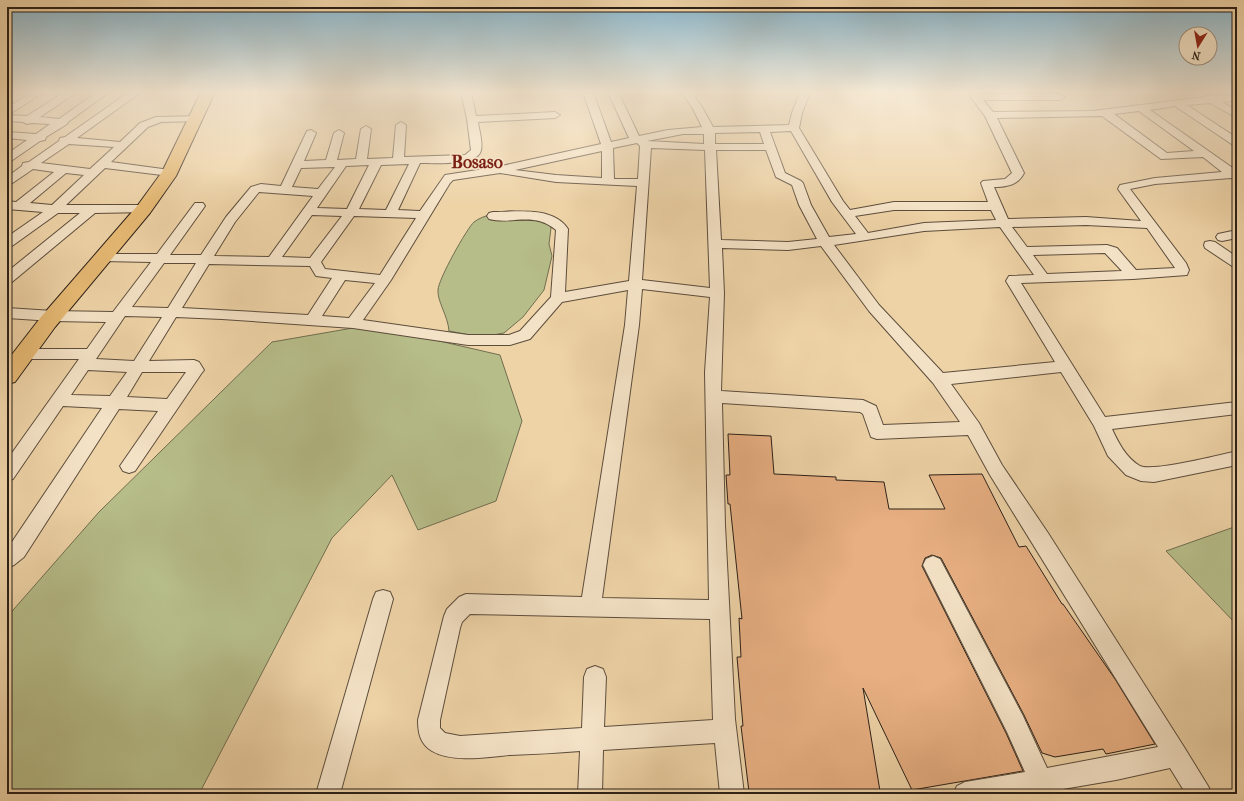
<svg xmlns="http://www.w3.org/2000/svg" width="1244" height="801" viewBox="0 0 1244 801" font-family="'IM FELL French Canon',serif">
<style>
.green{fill:#b6bd89;stroke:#706e50}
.building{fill:#e7af82;stroke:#2b2018}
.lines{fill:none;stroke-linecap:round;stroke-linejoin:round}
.street-casing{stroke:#5c4d3c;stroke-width:2}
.primary-casing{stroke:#2b2018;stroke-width:2}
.street{fill:#f4e2c6;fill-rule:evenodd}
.primary{fill:#e7ba74;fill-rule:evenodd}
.labels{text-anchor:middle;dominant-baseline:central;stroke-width:3.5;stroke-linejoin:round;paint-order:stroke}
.far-town-label{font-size:18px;font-weight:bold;fill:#7a1f14;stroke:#f4e2c6}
</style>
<rect width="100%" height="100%" fill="#eed3a7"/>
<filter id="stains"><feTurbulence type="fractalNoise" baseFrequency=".005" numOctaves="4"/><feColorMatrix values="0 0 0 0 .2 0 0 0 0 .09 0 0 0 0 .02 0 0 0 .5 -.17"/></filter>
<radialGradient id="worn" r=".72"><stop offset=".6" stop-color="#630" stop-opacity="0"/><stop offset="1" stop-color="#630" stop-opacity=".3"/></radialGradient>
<g class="green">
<path d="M511 211 521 212 549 220 551 228 549 244 552 256 544 290 523 317 504 333 487 336 470 335 449 331C448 316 437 301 438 290 438 280 467 228 474 222 483 215 500 212 511 211Z"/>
<polygon points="370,325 500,355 522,421 496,501 418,530 392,475 332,538 199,794 7,794 7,617 99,512 272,342"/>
<polygon points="1237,526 1237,625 1166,551"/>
</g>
<polygon class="building" points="728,434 771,436 774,474 836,477 836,480 884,482 889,509 945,509 929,475 982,474 1019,547 1026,546 1062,604 1063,604 1115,679 1155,744 1106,754 1103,749 1055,757 1042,753 1024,715 941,558 932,555 925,558 922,566 1006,733 1023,771 912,790 863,688 880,791 841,794 822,794 821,792 749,792 741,726 743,726 737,657 741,657 739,618 742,619 730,504 728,504 726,475 730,475"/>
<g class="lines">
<defs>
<g id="street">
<polygon points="32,92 44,92 8,115 27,116 65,92 77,92 40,117 59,119 97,92 109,92 68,122 67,124 46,137 45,140 40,141 11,161 7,162 7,154 27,140 7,138 7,132 36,134 50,124 31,123 27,124 23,122 7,121 7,108"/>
<path d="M129 92H141L77 138 120 142 140 123 156 117 201 116 202 118 201 120 197 121 161 122 148 127 111 162 170 170 174 171 176 173 174 175 170 176 105 168 66 205H144L148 206 150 209 148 212 95 213 12 282 7 283V272L80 213H58L12 246 7 247V237L43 212 7 209V201L16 202 54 172 33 169 11 184 7 185V177L22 166 23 163 29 162 59 141 60 138 65 137ZM69 144 114 147 90 169 41 163ZM66 173 84 175 52 205 30 203Z"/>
<path d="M461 92H471L476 116 555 112 560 115 555 118 478 122C479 130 483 142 481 150 479 166 433 163 420 163L398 210 420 211 445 175 497 167 601 144 583 92H593L611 142 629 138 608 92H618L639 136 668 130 702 127 692 107 681 92H691L702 107 713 127 789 125 792 113 800 92H810L802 113 799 128 843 201 850 210 894 202H988L981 183 983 181 1005 179 1012 173 985 116 967 92H977L979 94H1060L1065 97 1060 100H983L993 112 1093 111 1205 97 1209 95 1213 96 1237 94V100L1222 102 1237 111V118L1210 103 1187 105 1237 138V146L1233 145 1175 106 1150 110 1237 171V180L1231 178 1155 184 1130 189 1186 263 1189 270 1187 275 1133 279 1021 283 1105 417 1237 402V414L1112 429C1118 442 1126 458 1140 466 1152 472 1220 455 1237 451V465L1154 482 1141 481 1126 475 1108 456 1094 426 1061 372 951 384 979 423 1002 465 1048 533 1184 747 1208 786 1212 794H1186L1170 768 1116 780 1057 790 1059 794H953L957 786 965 782 1025 772 1007 732 923 565 926 559 933 556 940 559 1023 716 1047 768 1158 747 990 475 968 435 877 439 871 437 863 414 860 412 722 403 725 525 735 719 744 794H720L715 743 603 750 602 794H578L580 751C557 753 534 754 510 755 488 757 452 763 432 751 420 744 418 733 418 720L444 616 447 609 459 597 466 594 582 597 625 325 628 290 562 302 530 339 510 345H468L353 328 222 319 176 317 149 361 194 360 199 362 204 370 201 374 135 471 129 473 123 471 120 466 158 411 119 409 24 557 14 565 7 568V548L10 545 102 408 63 406 13 479 7 481V460L79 359H24L19 358 16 354 19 350 24 349H87L106 322 53 321 7 318V308L53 311 113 312 151 262 102 261 97 260 95 257 97 254H157L195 203H203L205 206 170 255H201L226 217 251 187 261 184 281 186 307 131 311 130 316 133 304 161 326 160 334 133 339 130 344 133 337 160 356 159 361 129 366 126 371 129 367 159 393 158 396 125 401 122 406 125 404 157 465 155 471 150 467 119ZM1139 111 1194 151 1167 153 1114 114ZM1102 116 1161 159 1203 157 1222 172 1155 178 1120 185 1118 189 1141 221 1086 217 1008 219 994 187C1007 187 1018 185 1024 173L997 118ZM791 131 832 202 856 234 829 237 811 205 803 183 801 181 785 173 770 132ZM760 132 764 144H715V133ZM683 134H704V144L647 141ZM637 143 640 146 638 179H614L613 148ZM651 148 705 150 710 288 642 280ZM716 150H766L776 177 792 185 799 205 817 239 788 242 721 240ZM602 151V178L556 175 515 170ZM409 164 386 210 359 209 381 165ZM369 165 347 209 317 208 346 166ZM335 167 318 189 292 187 301 168ZM500 173 556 182 637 186 629 281 565 292 568 229C553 206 516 212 493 212L489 213 487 216 489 219C513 225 533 211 556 230L551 297 520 331 509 335H468L363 320 391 280 450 183 453 180ZM259 192 313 196 269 257 214 256 235 222ZM894 210H991L996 220 924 223 868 233 855 216ZM312 215 342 216 310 258 282 257ZM354 216 416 218 380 275 325 269 321 262ZM1086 225 1147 228 1175 268 1136 270 1117 248 1107 245 1027 247 1012 227ZM1000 227 1034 275 1009 276 1006 281 1055 362 943 373 879 305 834 245 924 231ZM821 246 869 311 933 383 960 422 883 425 876 406 863 400 721 391 724 293 722 248 788 250ZM1105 253 1122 271 1047 274 1033 255ZM164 263H196L168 308 132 307ZM209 264 310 266 316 276 332 278 308 315 182 308ZM345 280 375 283 349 318 322 316ZM642 289 710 297 705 372 709 600 602 598 639 325ZM125 316 162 317 134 361 96 359ZM88 370 127 372 110 396 71 395ZM142 372H186L167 399 127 397ZM470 614 710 619 713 720 604 727 606 677 603 669 595 666 587 669 584 677 582 728 460 736 445 733 440 728V720L460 628 462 622Z"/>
<polygon points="1237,230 1237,238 1222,241 1218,240 1216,237 1218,234"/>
<polygon points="1210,241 1215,242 1237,257 1237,267 1232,266 1205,248 1204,245 1205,242"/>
<polygon points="383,590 390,592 393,599 340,794 316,794 373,599 376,592"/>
</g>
<polygon id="primary" points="201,92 215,92 176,176 150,213 55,327 15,382 7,384 7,361 41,317 138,205 162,172"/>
</defs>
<use href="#street" class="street-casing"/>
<use href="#primary" class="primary-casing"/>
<use href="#street" class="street"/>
<use href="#primary" class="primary"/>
</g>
<linearGradient id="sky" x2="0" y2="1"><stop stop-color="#89b6cc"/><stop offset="0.45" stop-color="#f7ebd7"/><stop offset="1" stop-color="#f7ebd7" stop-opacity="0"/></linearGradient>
<rect width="1244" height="204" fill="url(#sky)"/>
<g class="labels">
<g class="far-town-label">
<text x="477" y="162">Bosaso</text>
</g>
</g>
<rect width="1244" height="801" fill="none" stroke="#eed3a7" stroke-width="24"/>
<rect x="8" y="8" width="1228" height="785" fill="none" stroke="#2b2018" stroke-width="2"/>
<rect x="12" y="12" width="1220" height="777" fill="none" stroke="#2b2018"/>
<g transform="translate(1198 46) rotate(191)"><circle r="19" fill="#f4e2c6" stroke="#a49480"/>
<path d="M0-3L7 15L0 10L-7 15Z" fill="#8f2418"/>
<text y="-6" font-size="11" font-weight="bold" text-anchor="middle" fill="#2b2018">N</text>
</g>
<rect width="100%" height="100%" filter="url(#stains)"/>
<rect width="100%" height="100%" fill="url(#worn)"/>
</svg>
